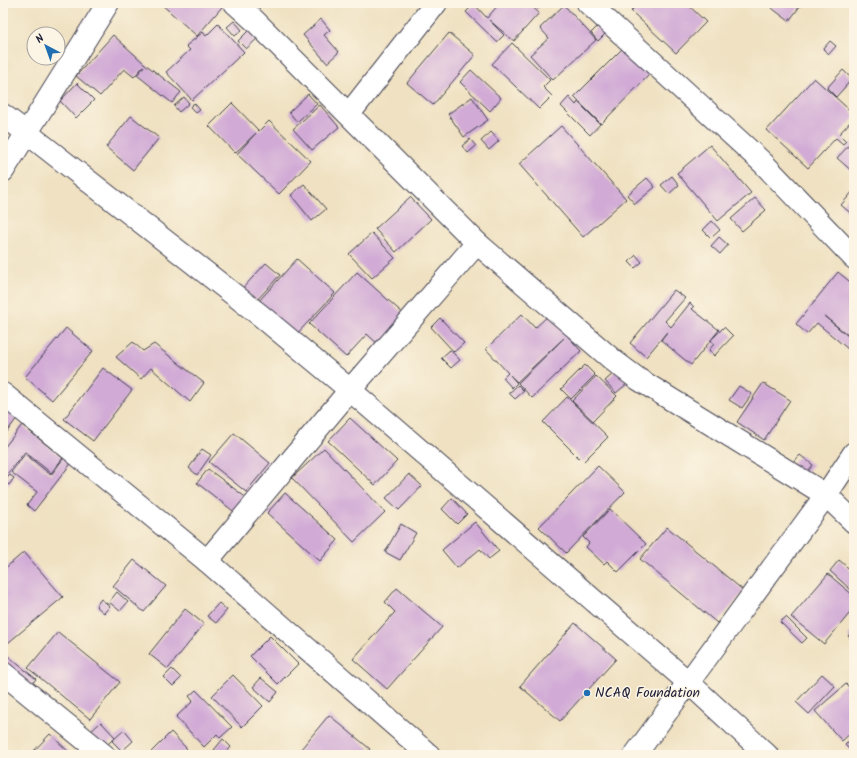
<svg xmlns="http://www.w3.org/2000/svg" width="857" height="758" viewBox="0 0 857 758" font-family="Kalam,sans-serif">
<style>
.building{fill:#d1abd6}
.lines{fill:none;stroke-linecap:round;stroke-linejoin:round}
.minor-casing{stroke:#413f4f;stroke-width:24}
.minor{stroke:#fff;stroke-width:22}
.poi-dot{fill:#1f6fb2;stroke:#fcf5e5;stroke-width:1.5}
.labels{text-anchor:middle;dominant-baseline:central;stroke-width:3;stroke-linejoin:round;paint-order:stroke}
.poi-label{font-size:14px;fill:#22223b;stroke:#fcf5e5;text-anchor:start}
</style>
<rect width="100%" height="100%" fill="#fcf5e5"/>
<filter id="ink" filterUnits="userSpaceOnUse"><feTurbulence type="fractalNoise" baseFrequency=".025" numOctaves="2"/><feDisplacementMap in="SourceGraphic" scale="8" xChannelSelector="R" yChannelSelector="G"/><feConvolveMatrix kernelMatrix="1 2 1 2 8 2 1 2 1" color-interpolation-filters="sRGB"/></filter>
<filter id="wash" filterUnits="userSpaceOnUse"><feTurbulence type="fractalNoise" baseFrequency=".012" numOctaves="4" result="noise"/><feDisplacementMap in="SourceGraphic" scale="16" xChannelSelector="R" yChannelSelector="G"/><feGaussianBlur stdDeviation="0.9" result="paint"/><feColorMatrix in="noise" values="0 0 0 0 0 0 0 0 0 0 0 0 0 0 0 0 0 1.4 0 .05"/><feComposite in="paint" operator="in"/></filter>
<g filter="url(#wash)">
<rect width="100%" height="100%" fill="#efe1c1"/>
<g id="blocks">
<g class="building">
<polygon points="160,3 218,3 222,7 197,36"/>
<polygon points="500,3 528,3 539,13 514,41 489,20 504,35 497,42 466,12 474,4 487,18"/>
<polygon points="530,3 543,3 538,9"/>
<polygon points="639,3 686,3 706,22 676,53 631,11"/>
<polygon points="765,3 795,3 800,6 789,21"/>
<polygon points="564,5 596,40 553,80 530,55 549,38 540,28"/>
<polygon points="321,19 330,30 324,35 339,52 327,63 303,35"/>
<polygon points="234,21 242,30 235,36 227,27"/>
<polygon points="601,23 608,31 598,41 591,33"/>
<polygon points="218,24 244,52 192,100 166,72 190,50 186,46 203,32 206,36"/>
<polygon points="250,29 259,37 246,49 238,41"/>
<polygon points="449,33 475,55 433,105 407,83"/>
<polygon points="113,35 145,64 181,92 172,103 137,75 144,66 134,77 124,69 100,96 76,76"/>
<polygon points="830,41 836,46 829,54 823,49"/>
<polygon points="512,43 550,80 543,87 552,96 539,109 492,64"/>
<polygon points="625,46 651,73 601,124 574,97"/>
<polygon points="471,70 501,98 490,111 460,82"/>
<polygon points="843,70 852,79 836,97 827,88"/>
<polygon points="814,78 854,114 854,118 839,134 846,141 843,144 836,138 808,168 767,130"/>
<polygon points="77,83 94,100 76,118 60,101"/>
<polygon points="308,94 317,104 297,122 289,112"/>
<polygon points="184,97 189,103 179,112 174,106"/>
<polygon points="472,97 488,120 464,137 448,114"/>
<polygon points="569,97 576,105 578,102 600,124 590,135 561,106"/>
<polygon points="194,103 200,110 196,113 190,107"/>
<polygon points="232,103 259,131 269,121 311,161 279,194 237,154 256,133 235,153 209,126"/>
<polygon points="320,105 339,127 312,150 293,129"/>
<polygon points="131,116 159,138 133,170 106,147"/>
<polygon points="561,126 626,199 583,237 519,164"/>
<polygon points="491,132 499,141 489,150 481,141"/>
<polygon points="470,139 476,146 468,153 462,146"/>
<polygon points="852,142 854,144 854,173 837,158"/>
<polygon points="710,145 751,193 718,221 677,173"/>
<polygon points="672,176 679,185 669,194 661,185"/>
<polygon points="647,178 655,187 635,204 627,195"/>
<polygon points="304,184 326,209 312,221 291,195"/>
<polygon points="854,190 854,216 841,205"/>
<polygon points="410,197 431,219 396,252 375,229"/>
<polygon points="755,198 766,210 742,231 731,219"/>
<polygon points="712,221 720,230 711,238 703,230"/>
<polygon points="372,233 395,258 372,278 349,254"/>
<polygon points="719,237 728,245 720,254 711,246"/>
<polygon points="636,255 642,262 635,268 629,262"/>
<polygon points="297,259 335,293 295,336 258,302"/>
<polygon points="266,263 280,275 256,301 242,289"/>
<polygon points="357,272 417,326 390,355 367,334 346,357 309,324"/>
<polygon points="838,272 854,285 854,340 824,316 854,341 854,354 817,323 807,334 796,324"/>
<polygon points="674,290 685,298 665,321 671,327 690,303 694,307 692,309 719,330 691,365 661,340 667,332 646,357 630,343"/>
<polygon points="522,314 535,328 550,314 569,333 567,335 581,351 532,398 518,383 564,338 517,382 510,375 517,383 512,388 503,378 508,373 486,349"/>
<polygon points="440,318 464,343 454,352 431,327"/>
<polygon points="724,327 733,336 714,356 709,350 714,344 711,340"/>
<polygon points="66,328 93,351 52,400 25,377"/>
<polygon points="133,342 143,351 154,344 204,383 190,402 151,368 141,379 116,357"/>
<polygon points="450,350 460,360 451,368 441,358"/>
<polygon points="585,365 595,375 571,399 561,389"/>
<polygon points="103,368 132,390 93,441 64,419"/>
<polygon points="617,370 628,383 616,393 605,381"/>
<polygon points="596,376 617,396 593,421 572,401"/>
<polygon points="763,383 790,400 764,440 737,422"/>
<polygon points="518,385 524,391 515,399 509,393"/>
<polygon points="739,386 752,394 742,408 729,400"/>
<polygon points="567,397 608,437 583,462 543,422"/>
<polygon points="3,407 17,418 3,437"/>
<polygon points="350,418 397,461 375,485 328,441"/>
<polygon points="22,425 63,458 51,473 25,452 3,479 3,449"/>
<polygon points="234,433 270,463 246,492 209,462"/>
<polygon points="324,448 385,512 354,542 292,478"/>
<polygon points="202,449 211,455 197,475 189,468"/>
<polygon points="69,451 76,457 34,511 27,505 37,492 11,472 25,454 51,475"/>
<polygon points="800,455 813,465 802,478 789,467"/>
<polygon points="598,466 625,492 566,553 539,527"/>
<polygon points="208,469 248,499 237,514 197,483"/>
<polygon points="409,474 422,486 399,510 386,498"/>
<polygon points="10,475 14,478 9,485 4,481"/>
<polygon points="285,493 338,540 320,561 267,513"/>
<polygon points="452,498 467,514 457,524 442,509"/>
<polygon points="610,509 646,544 618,572 607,561 604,564 586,547 589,543 583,537"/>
<polygon points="475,522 499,551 489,559 480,549 457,568 442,550"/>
<polygon points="401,524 416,533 400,560 385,552"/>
<polygon points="667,527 744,591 717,623 640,559"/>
<polygon points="24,552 63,597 3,647 3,570"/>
<polygon points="134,560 166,586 144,612 113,586"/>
<polygon points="839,560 854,573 854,586 851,590 830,571"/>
<polygon points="828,574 854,596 854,608 824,644 791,617"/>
<polygon points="397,588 442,627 387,689 353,659 395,612 385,602"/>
<polygon points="117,592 128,602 120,611 109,602"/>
<polygon points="101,599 110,606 104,613 96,606"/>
<polygon points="219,603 227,610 216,623 207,616"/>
<polygon points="185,609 204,624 168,669 149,654"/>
<polygon points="786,617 807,638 802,643 780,622"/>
<polygon points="575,623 616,659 560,721 520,686"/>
<polygon points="854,629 854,642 848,636"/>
<polygon points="58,632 120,682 90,719 28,668"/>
<polygon points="270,636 298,664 278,684 250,656"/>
<polygon points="3,652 36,679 28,688 3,668"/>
<polygon points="172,669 181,678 173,686 164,677"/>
<polygon points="822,674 835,686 809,714 796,702"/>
<polygon points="233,675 263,706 242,727 212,696"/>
<polygon points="261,678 278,692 270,702 253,687"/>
<polygon points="846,684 854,692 854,730 842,741 815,711"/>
<polygon points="196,690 232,727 220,738 217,734 204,747 176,717 193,701 189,696"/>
<polygon points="329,715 370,749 365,755 296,755"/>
<polygon points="101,722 115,737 104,748 89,733"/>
<polygon points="124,730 133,741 122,751 112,741"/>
<polygon points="171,732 187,749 181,755 148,755"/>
<polygon points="50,734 72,755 30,755"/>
<polygon points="854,736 854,754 845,745"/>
<polygon points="223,739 231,747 224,755 220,755 214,750"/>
</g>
</g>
</g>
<g filter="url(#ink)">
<use href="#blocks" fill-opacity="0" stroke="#413f4f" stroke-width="1"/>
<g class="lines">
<defs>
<g id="minor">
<polyline points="235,3 255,21 477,243 614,361 638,379 826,495 854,522"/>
<polyline points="588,3 763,163 854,258"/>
<polyline points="349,114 436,3"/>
<polyline points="3,115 27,133 260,315 350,390 688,682 767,755"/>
<polyline points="3,171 108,3"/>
<polyline points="3,394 207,561 429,755"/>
<polyline points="207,561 350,390 477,243"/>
<polyline points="3,673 104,755"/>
<polyline points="635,755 826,495 854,453"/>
</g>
</defs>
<use href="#minor" class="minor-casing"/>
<use href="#minor" class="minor"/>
</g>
</g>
<circle class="poi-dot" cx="587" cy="693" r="4"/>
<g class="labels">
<g class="poi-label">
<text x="595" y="693">NCAQ Foundation</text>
</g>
</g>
<rect width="857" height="758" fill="none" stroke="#fcf5e5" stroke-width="16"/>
<g transform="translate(46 46) rotate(319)"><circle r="19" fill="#fcf5e5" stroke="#a5a1a1"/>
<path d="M0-3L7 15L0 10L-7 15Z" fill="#1f6fb2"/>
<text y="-6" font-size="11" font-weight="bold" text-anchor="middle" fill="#22223b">N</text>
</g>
</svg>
